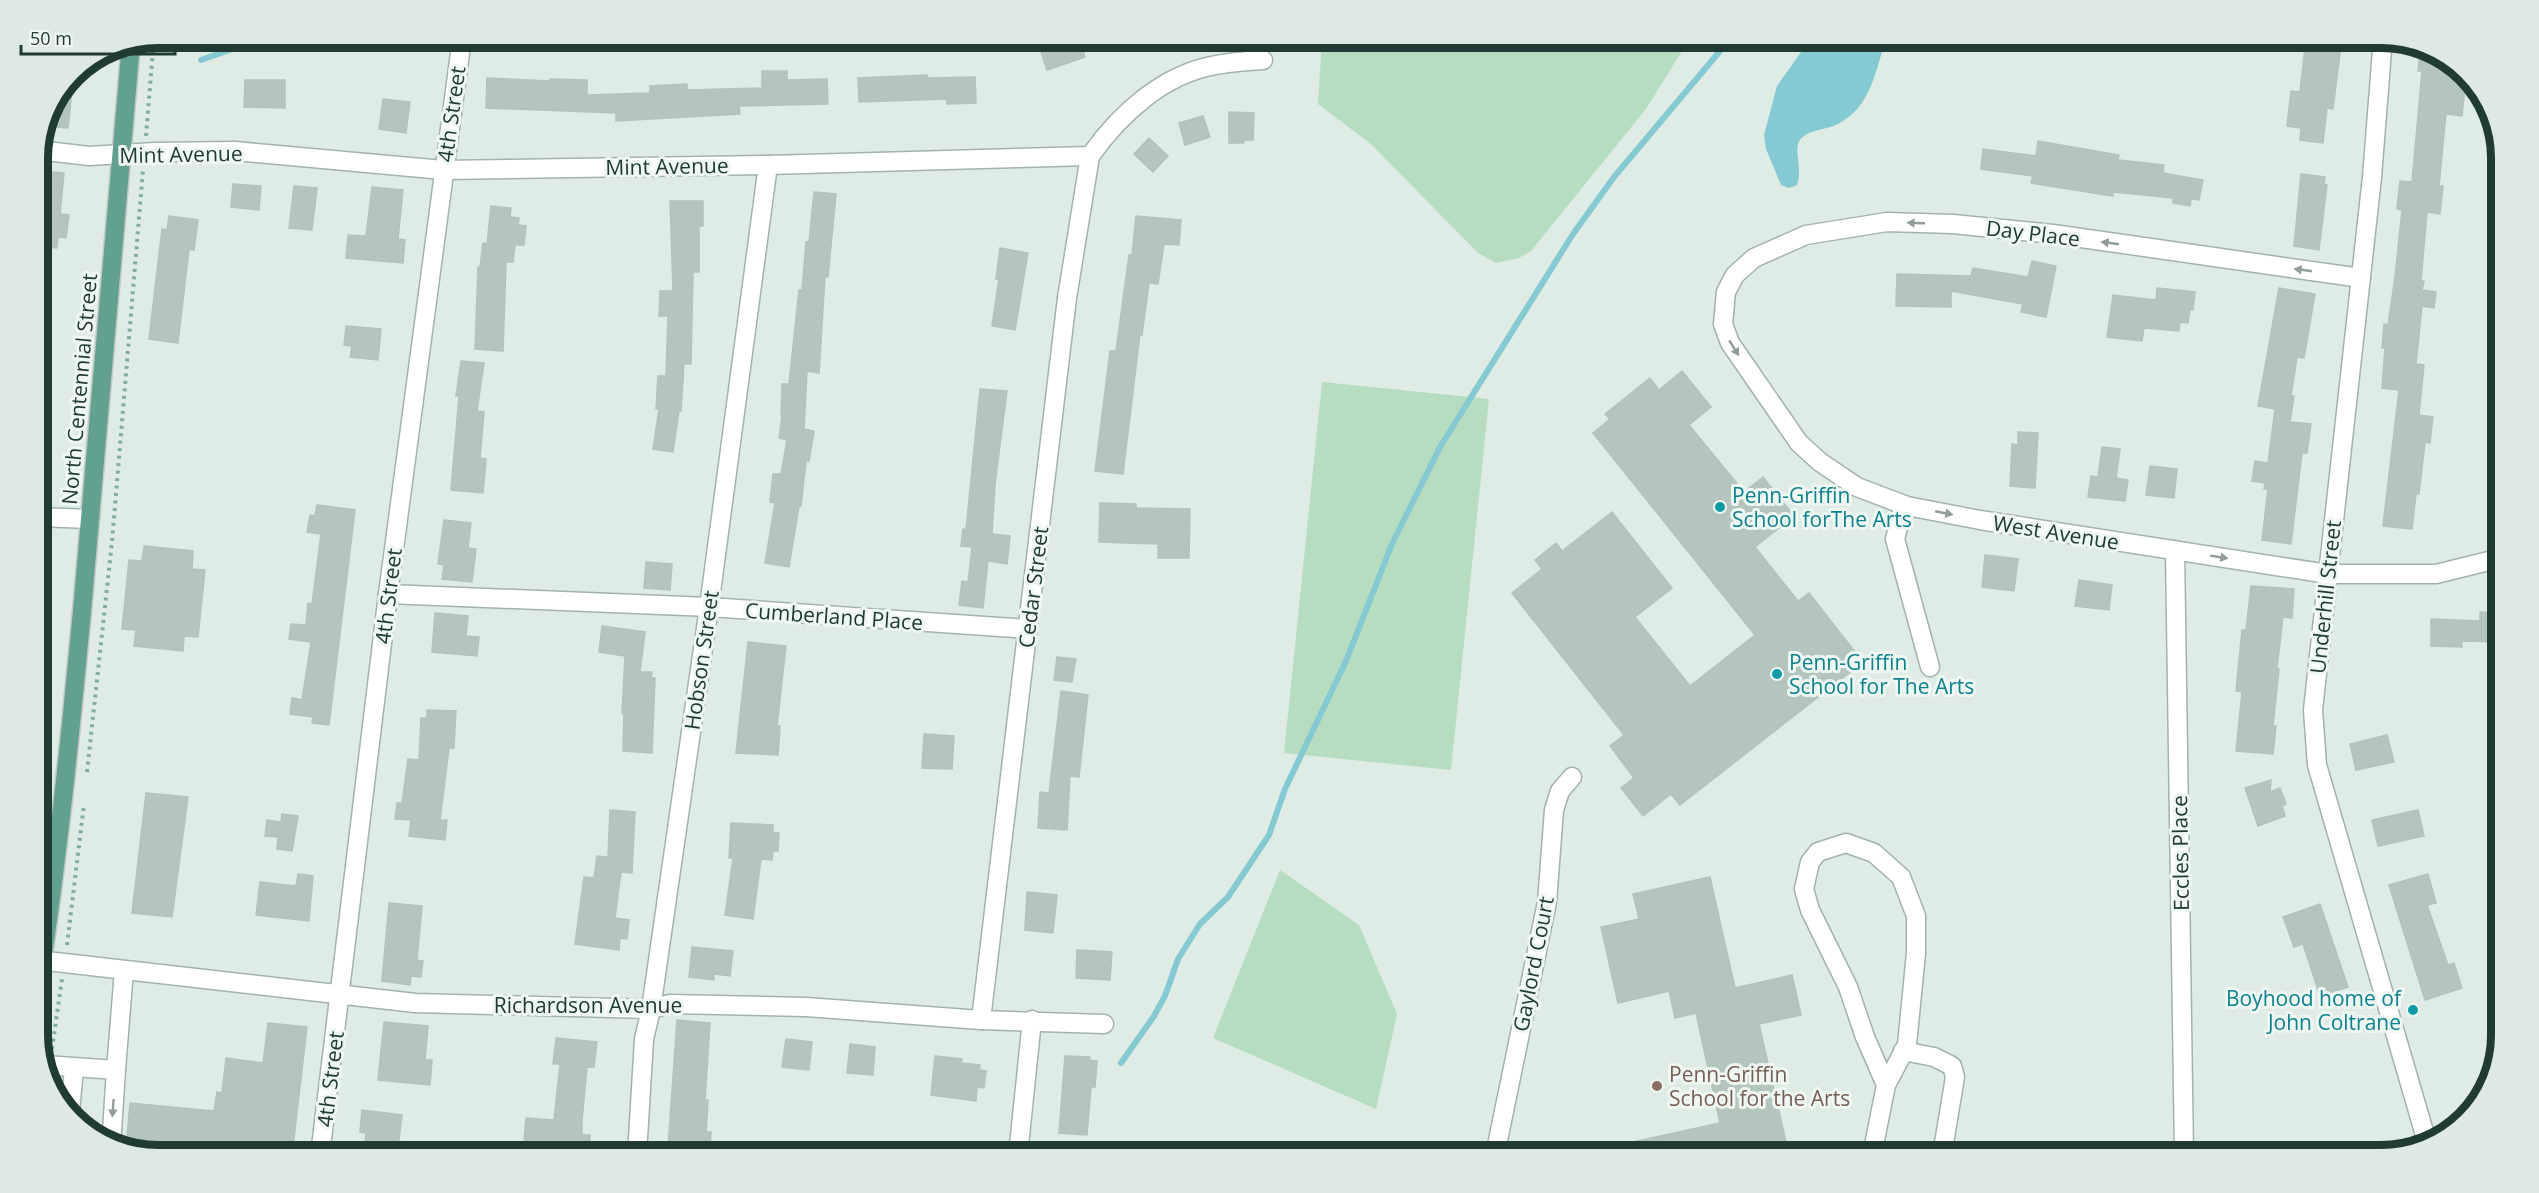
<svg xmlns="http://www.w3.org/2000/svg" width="2539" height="1193" viewBox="0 0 2539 1193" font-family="'Open Sans',sans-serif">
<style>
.green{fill:#b7ddc0}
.water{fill:#85c9d2}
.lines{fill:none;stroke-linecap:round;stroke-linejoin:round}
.stream{stroke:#85c9d2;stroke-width:6}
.building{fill:#b4c5be;stroke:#b1c4bc;stroke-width:1.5}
.minor-casing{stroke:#a2b3ac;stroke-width:21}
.major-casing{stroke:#c1c8c6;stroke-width:21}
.path{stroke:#7eaf9e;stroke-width:4;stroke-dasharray:3 4.5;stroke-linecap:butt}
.minor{stroke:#fff;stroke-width:18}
.major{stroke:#62a18f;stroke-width:18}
.oneway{fill:#909d99}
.culture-dot{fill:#0f9aa8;stroke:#eff7f3;stroke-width:2}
.education-dot{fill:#8d6e63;stroke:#eff7f3;stroke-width:2}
.labels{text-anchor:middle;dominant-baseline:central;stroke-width:6;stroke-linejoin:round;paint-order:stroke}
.street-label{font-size:21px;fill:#203b33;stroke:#eff7f3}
.culture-label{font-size:21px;fill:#0d838f;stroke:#eff7f3;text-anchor:start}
.education-label{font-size:21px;fill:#785e54;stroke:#eff7f3;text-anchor:start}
.rim{fill:none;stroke:#203b33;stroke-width:8}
</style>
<rect width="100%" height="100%" fill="#dfebe5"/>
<g class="green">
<polygon points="1322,38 1690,38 1646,109 1531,251 1519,258 1496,263 1478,253 1371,144 1318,104"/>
<polygon points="1322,382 1489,399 1451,770 1284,753"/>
<polygon points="1280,870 1359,925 1397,1014 1376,1109 1213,1038"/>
</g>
<path class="water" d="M1811 38H1886C1876 70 1871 107 1838 124 1827 130 1808 129 1800 140 1793 149 1803 170 1797 185L1789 188 1781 185 1766 149 1764 135 1777 86Z"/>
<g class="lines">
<g class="stream">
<polyline points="201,60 263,38"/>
<polyline points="1121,1063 1154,1016 1165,996 1178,959 1200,924 1228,897 1269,835 1285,789 1346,661 1392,544 1440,447 1573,234 1614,177 1731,38"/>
</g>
</g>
<g class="building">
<polygon points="1055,38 1079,38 1085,57 1047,70 1038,43"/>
<polygon points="2306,38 2334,38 2334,45 2341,46 2333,109 2327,108 2323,143 2300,140 2301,128 2287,126 2291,91 2300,92"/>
<polygon points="2421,45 2428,47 2466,78 2462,116 2446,114 2439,186 2443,186 2440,214 2427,212 2421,281 2424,281 2422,290 2436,292 2434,308 2422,306 2416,364 2424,365 2419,415 2433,417 2430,443 2425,442 2419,494 2416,494 2412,529 2383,526 2399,390 2382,388 2385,348 2382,348 2384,324 2388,325 2395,277 2402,210 2397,209 2400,181 2412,182 2422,71 2418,71"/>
<polygon points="762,71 787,71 787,80 827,79 828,104 739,106 740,114 616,121 616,113 486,108 487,78 550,81 550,79 587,80 587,95 650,93 650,86 687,84 687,90 762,88"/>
<polygon points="74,72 68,128 43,126 47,111"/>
<polygon points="927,75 927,78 975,77 976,103 947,104 947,99 859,102 858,78"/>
<polygon points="245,80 285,80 285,108 244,107"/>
<polygon points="383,99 410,102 406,133 379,129"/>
<polygon points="1229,112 1254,113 1253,140 1244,140 1244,143 1229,143"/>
<polygon points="1203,116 1210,137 1185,145 1179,123"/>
<polygon points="1149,138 1168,156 1153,172 1134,154"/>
<polygon points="2038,141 2119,155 2118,160 2164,165 2163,173 2203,180 2199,200 2191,199 2190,206 2173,203 2173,198 2113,192 2113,196 2031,183 2033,176 1981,169 1983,149 2036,156"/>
<polygon points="38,171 64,173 60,214 69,215 66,238 58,237 57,248 38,246"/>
<polygon points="2301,174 2325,177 2324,184 2327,185 2319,250 2294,246"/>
<polygon points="233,184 261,186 259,210 231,207"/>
<polygon points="294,186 317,188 312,230 289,228"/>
<polygon points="372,187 403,190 398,239 405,240 403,263 346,258 348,235 366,236"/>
<polygon points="814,192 836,194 828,277 825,276 819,373 807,371 804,429 814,431 809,461 806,461 801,506 799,506 789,567 765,563 775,503 770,502 773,474 781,474 787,440 779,438 782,416 781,416 782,384 789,384 799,290 802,290 806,242 809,242"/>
<polygon points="670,201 703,201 703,226 699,226 699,272 693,272 691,364 684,364 681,411 679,411 673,452 653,449 659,409 656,409 658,376 666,376 668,316 659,316 660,291 673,291"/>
<polygon points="491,206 511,208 510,217 519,218 518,225 526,226 524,245 515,245 513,262 506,262 503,351 475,349 478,267 480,267 483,243 487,244"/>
<polygon points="169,216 198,220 194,250 189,249 178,343 149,339 162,229 167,230"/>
<polygon points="1136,216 1181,220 1179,245 1164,244 1158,284 1149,283 1142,335 1140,334 1123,474 1095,471 1110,351 1116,351 1129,255 1132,255"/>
<polygon points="1000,248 1028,253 1015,330 992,326 999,279 996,279"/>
<polygon points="2032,261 2056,266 2046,317 2021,312 2023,304 1951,291 1951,307 1896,306 1897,274 1971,276 1973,268 2028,277"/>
<polygon points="2157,288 2195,292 2193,310 2190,309 2188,323 2180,322 2179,331 2144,328 2142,341 2107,337 2113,295 2156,300"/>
<polygon points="2279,288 2315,294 2304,358 2297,357 2291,396 2294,396 2290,422 2311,424 2307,453 2302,453 2291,544 2262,540 2268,489 2264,489 2265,483 2252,481 2255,461 2268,463 2275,409 2258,406"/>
<polygon points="346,326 381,329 378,360 350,357 352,346 344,345"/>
<polygon points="461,361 484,363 477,411 484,412 480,458 486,459 483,493 451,490 459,396 456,396"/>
<polygon points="1682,371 1711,407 1689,425 1744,492 1763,477 1794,516 1755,547 1798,601 1809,593 1863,662 1680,805 1671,794 1643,816 1621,788 1634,778 1610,746 1624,735 1512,593 1542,569 1535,560 1556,543 1562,551 1612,512 1672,588 1635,617 1690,686 1755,635 1593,433 1610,419 1605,414 1650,378 1659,390"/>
<polygon points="980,389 1007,391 995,484 992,534 1010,536 1007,564 988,561 983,608 959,605 962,581 968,582 972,547 961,546 963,529 966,530"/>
<polygon points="2018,432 2038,433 2035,488 2010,486 2012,444 2018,445"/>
<polygon points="2102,447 2120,449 2116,478 2128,480 2125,501 2088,497 2091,476 2098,477"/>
<polygon points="2150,466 2177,469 2174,498 2146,495"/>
<polygon points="1100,503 1136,504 1136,508 1190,509 1189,558 1158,558 1158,544 1099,542"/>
<polygon points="317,505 355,510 329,725 312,723 313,717 290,714 292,698 302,700 311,642 289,639 291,624 306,625 308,603 312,604 321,534 307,532 310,515 315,516"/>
<polygon points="444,520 471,523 468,548 476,549 472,582 442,579 444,565 438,564"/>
<polygon points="144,546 193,551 192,569 205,570 198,637 184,636 183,651 134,646 136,630 122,629 129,560 142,561"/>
<polygon points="1985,555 2018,559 2014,591 1982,587"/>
<polygon points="646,562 672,564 670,590 644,588"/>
<polygon points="2079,580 2112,585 2109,610 2075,606"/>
<polygon points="2251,586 2294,589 2292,618 2283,617 2277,668 2279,669 2273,726 2276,726 2273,754 2236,751 2242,692 2236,691 2242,630 2246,630"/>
<polygon points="2480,612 2501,613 2501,642 2462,641 2462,647 2431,646 2431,619 2480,621"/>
<polygon points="435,613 468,616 466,636 479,637 477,656 432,652"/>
<polygon points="602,626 645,632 640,672 652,672 651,678 655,678 652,753 623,751 624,714 622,713 625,656 599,652"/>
<polygon points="748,642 786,646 777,726 780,726 778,755 736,753"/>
<polygon points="1057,657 1076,659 1072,682 1054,680"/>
<polygon points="1061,691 1088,695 1079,777 1070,776 1067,830 1038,828 1040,792 1049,793"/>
<polygon points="427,710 456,711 454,748 449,748 440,820 447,820 445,840 409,836 411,820 395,819 397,803 402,803 408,759 419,760 421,718 427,718"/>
<polygon points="924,734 954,736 952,769 922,768"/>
<polygon points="2387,735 2394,762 2356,770 2350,744"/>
<polygon points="2271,780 2270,792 2280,788 2286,804 2282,806 2285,816 2258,826 2245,788"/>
<polygon points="146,793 188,797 172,917 132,913"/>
<polygon points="610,810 635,812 632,873 621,872 615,918 629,920 627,939 620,938 619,950 575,944 584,877 594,878 597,856 608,857"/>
<polygon points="2418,810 2424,836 2378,846 2372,820"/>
<polygon points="282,814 298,816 292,851 277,849 278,837 265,836 267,820 281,822"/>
<polygon points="731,823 773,825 773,833 779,833 778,851 773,851 772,860 761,859 753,919 725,915 733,858 729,858"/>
<polygon points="298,874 313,876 309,921 256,915 260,882 296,886"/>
<polygon points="2428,874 2436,903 2427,905 2448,965 2454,963 2462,988 2425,1000 2389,885"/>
<polygon points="1710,877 1735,988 1792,975 1801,1015 1759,1024 1789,1155 1606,1155 1605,1148 1720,1123 1696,1013 1675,1018 1669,991 1618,1003 1601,927 1639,919 1633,894"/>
<polygon points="1027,892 1057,895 1053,933 1025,930"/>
<polygon points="389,903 422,906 417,960 423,961 421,977 411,976 410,985 382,981"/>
<polygon points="2320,904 2348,987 2320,996 2303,944 2294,947 2283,917"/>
<polygon points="692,947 733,951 730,976 714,974 714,980 689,977"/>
<polygon points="1077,950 1112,952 1110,980 1076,978"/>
<polygon points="677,1020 710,1023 705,1100 708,1100 706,1132 711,1132 710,1150 668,1147"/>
<polygon points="384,1022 428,1026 425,1060 432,1060 430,1085 378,1080"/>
<polygon points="268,1023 307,1027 292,1155 158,1155 126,1149 130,1103 214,1111 217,1092 222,1093 226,1058 263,1063"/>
<polygon points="556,1038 597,1042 594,1067 587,1067 582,1121 582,1135 590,1135 589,1155 558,1155 559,1145 524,1143 526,1118 554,1120 560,1064 553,1064"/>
<polygon points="786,1039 812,1042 809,1070 782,1067"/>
<polygon points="850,1044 875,1047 873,1075 847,1073"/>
<polygon points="935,1056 962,1059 961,1063 980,1065 979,1070 986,1071 984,1088 977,1087 976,1101 931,1095"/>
<polygon points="1065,1056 1090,1057 1089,1060 1097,1061 1095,1087 1091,1087 1087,1135 1059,1133"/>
<polygon points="362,1110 402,1115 397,1155 364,1154 366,1133 360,1132"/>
</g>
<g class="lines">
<defs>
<g id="minor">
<polyline points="2383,38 2372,177 2313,710 2317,765 2427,1142"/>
<path d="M38 150 89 156 155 152 235 151 443 170 768 165 1090 156C1120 114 1163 74 1216 65 1231 62 1247 61 1263 60"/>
<polyline points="2361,278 2053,234 1953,224 1887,222 1806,235 1754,258 1735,275 1726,292 1723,324 1730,343 1799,443 1820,462 1857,487 1907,506 1980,520 2328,574 2436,574 2501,558"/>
<polyline points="1904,505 1895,539 1930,667"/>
<polyline points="38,517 90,519"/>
<polyline points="2175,550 2184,1155"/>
<polyline points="388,594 709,607 1028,629"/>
<polyline points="38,960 415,1003 651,1009 670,1004 806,1007 981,1020 1104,1024"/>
<polyline points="981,1020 1067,298 1090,156"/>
<polyline points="1903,1051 1934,1057 1952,1066 1955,1077 1942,1155"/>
<polyline points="45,1065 116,1070 124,970"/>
<polyline points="70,1112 74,1068"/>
<polyline points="111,1146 116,1070"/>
<polyline points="320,1155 388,594 462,38"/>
<polyline points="637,1155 644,1039 651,1009 709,607 768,165"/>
<polyline points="1018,1155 1032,1020"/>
<polyline points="1495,1155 1547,902 1554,810 1560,791 1572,777"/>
<polyline points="1872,1155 1886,1085 1907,1045 1916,953 1916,916 1901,877 1874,853 1846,843 1818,852 1810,862 1804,889 1810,910 1848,987 1865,1037 1886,1085"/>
</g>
<path id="major" d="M38 988C58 860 71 729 83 600 100 414 115 228 131 43"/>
</defs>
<use href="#minor" class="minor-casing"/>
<use href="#major" class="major-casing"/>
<g class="path">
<polyline points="146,136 154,38"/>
<polyline points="87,772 112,542 143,170"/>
<polyline points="67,945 84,804"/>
<polyline points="52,1049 62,979"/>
</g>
<use href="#minor" class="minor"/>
<use href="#major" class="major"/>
</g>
<defs><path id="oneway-solid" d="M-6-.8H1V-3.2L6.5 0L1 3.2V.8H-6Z" transform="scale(1.5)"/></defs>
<g class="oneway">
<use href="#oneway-solid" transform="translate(1916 223) rotate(-178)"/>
<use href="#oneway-solid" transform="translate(2110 243) rotate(-172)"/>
<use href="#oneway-solid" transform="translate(2303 270) rotate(-172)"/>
<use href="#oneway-solid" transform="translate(1734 348) rotate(58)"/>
<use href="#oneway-solid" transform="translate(1944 513) rotate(11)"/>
<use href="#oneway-solid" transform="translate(2219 557) rotate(9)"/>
<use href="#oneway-solid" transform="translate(113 1108) rotate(94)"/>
</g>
<g class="culture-dot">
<circle cx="1720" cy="507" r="6"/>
<circle cx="1777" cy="674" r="6"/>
<circle cx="2413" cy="1010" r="6"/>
</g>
<circle class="education-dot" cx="1657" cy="1086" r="6"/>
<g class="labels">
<g class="street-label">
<text transform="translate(451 114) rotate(-82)">4th Street</text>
<text transform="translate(181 154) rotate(-1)">Mint Avenue</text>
<text transform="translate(667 166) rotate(-1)">Mint Avenue</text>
<text transform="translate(2033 233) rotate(7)">Day Place</text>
<text transform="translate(79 389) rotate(-85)">North Centennial Street</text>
<text transform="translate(2056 532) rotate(9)">West Avenue</text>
<text transform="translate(1033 587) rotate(-83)">Cedar Street</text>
<text transform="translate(388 596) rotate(-83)">4th Street</text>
<text transform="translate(2325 597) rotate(-84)">Underhill Street</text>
<text transform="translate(834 616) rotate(4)">Cumberland Place</text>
<text transform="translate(701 660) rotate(-82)">Hobson Street</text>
<text transform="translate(2180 853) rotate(-91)">Eccles Place</text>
<text transform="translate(1533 964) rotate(-79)">Gaylord Court</text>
<text x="588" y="1005">Richardson Avenue</text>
<text transform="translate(330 1079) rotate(-83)">4th Street</text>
</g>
<g class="culture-label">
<text x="1732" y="495">Penn-Griffin<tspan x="1732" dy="24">School forThe Arts</tspan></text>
<text x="1789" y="662">Penn-Griffin<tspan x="1789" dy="24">School for The Arts</tspan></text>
<text x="2401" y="998" text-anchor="end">Boyhood home of<tspan x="2401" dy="24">John Coltrane</tspan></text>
</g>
<g class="education-label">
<text x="1669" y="1074">Penn-Griffin<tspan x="1669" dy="24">School for the Arts</tspan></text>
</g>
</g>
<path d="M0 0H2539V1193H0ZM158 48H2381A110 110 0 0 1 2491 158V1035A110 110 0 0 1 2381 1145H158A110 110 0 0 1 48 1035V158A110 110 0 0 1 158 48Z" fill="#dee8e4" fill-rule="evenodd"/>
<path class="rim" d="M158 48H2381A110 110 0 0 1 2491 158V1035A110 110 0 0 1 2381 1145H158A110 110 0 0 1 48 1035V158A110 110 0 0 1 158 48Z"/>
<path d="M21 45v9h154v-9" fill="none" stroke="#203b33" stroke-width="3"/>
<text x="30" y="45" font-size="18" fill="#203b33" stroke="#eff7f3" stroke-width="4.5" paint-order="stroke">50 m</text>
</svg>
